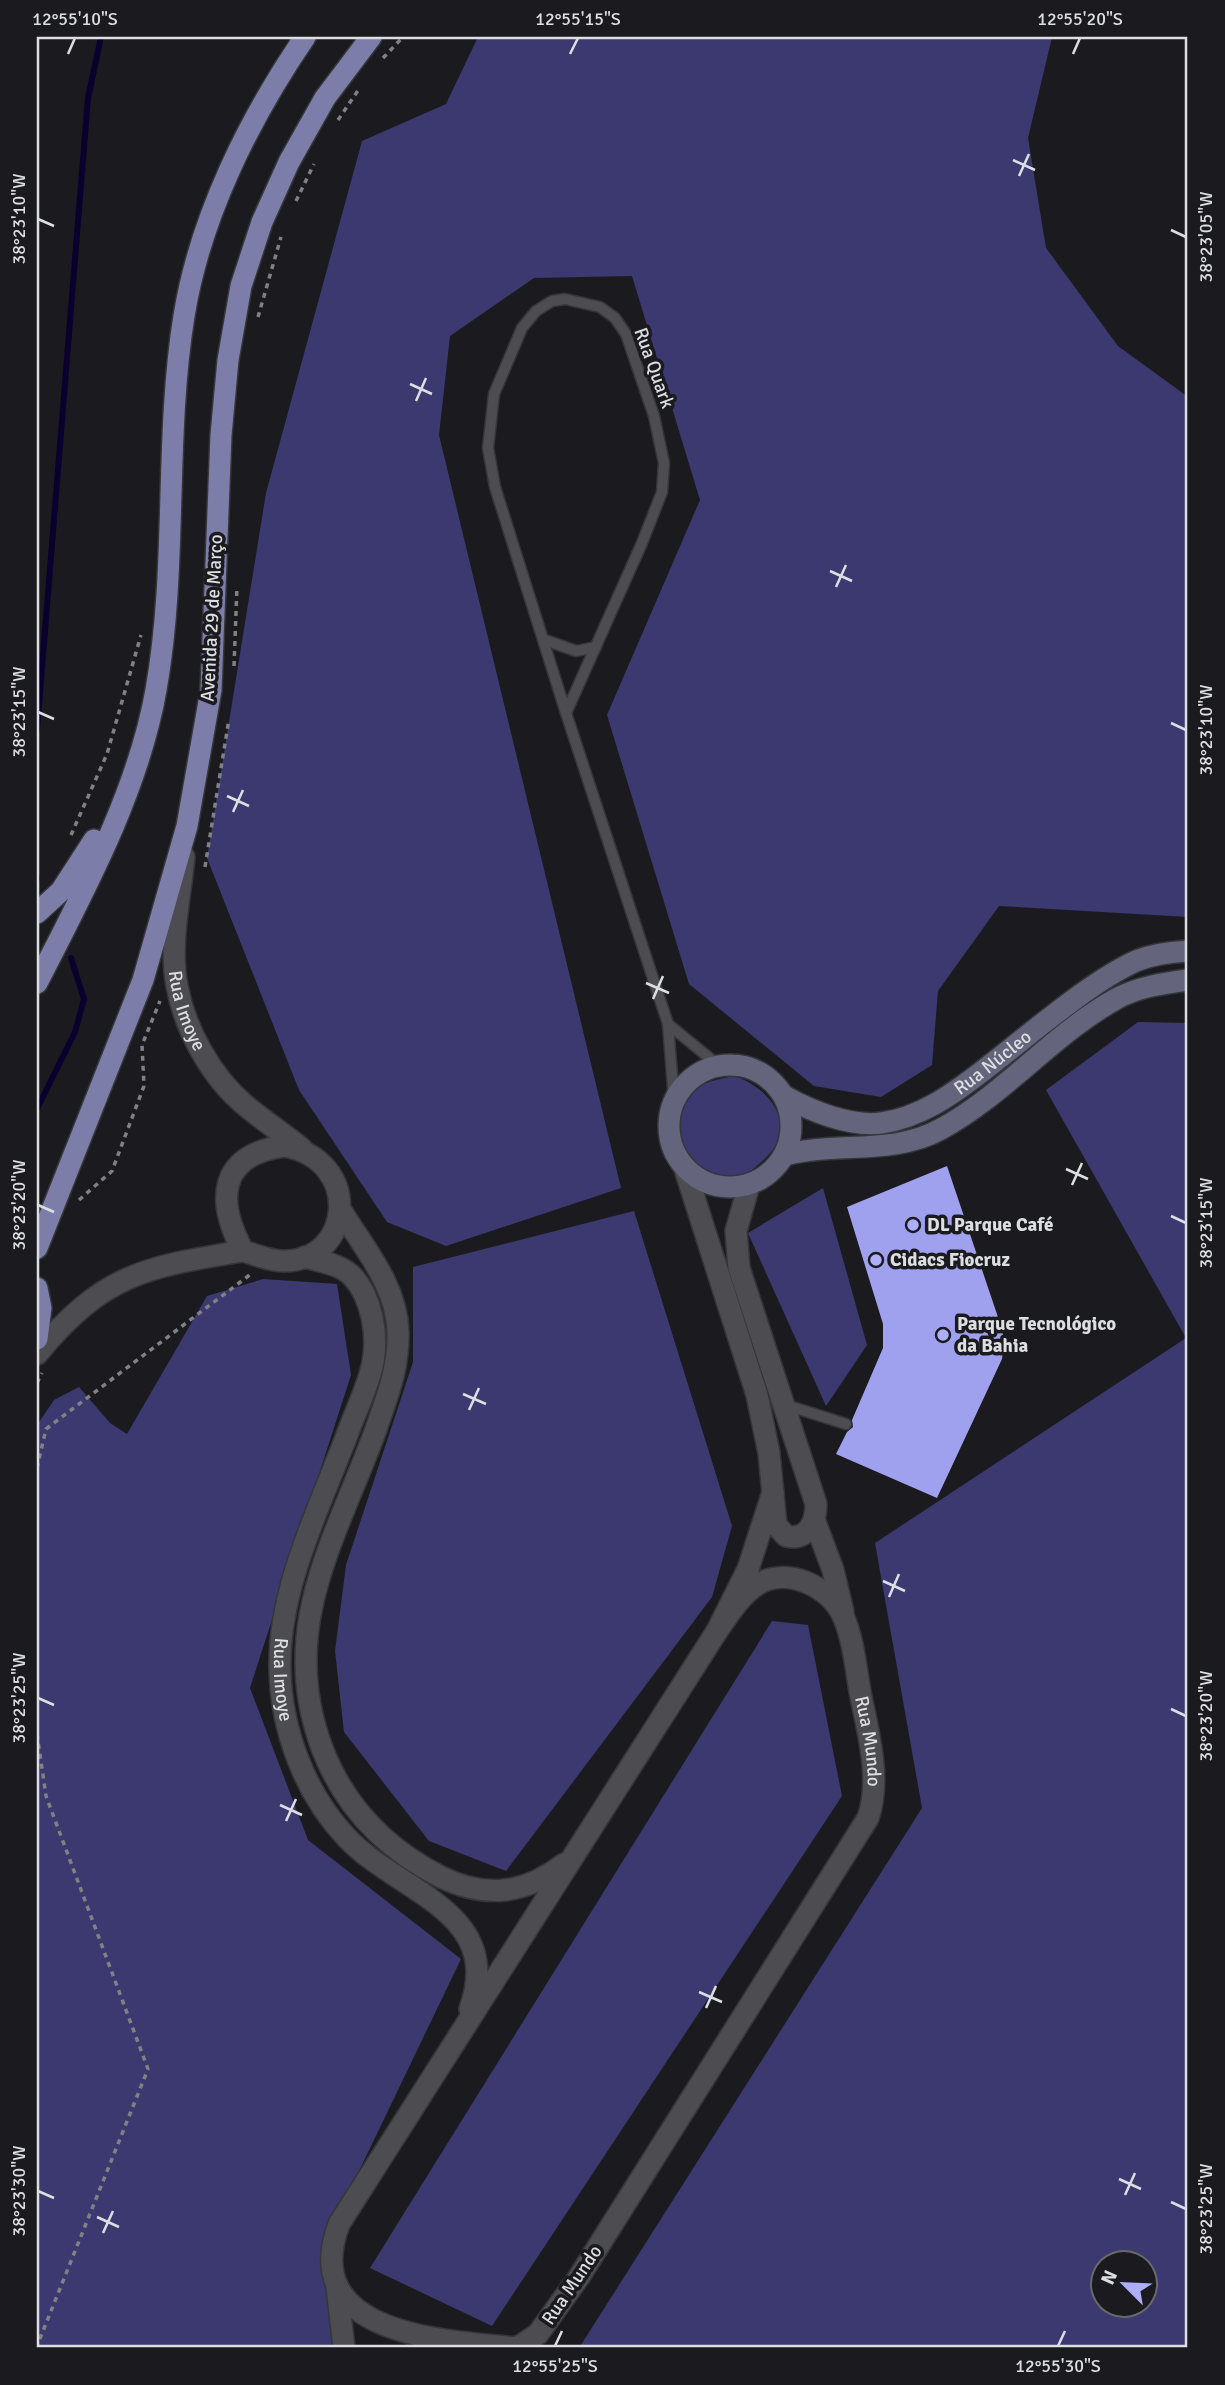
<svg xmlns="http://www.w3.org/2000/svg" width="1225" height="2385" viewBox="0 0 1225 2385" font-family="Signika,sans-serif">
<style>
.green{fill:#3b396f;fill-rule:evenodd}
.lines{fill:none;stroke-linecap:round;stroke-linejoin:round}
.stream{stroke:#0a002e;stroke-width:6}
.building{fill:#a0a1ee}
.lane-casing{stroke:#353639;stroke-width:13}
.street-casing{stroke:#353639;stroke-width:24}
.secondary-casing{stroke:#353639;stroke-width:24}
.primary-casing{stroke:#353639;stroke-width:24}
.path{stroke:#808184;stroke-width:3.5;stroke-dasharray:5 5;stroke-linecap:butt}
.lane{stroke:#4c4c51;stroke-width:10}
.street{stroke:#4c4c51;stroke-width:21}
.secondary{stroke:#64657d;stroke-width:21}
.primary{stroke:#7d7da9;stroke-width:21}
.ticks{fill:none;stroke:#dddee1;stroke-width:2.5}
.poi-dot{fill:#adaffb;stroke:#1b1b1f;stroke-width:2.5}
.labels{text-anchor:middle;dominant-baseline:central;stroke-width:7;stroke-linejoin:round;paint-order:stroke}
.street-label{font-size:19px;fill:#dddee1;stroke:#1b1b1f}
.poi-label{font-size:19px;font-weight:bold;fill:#dddee1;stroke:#1b1b1f;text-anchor:start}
.neatline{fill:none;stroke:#dddee1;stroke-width:2.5}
.ticks-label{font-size:18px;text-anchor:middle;fill:#dddee1}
</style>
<rect width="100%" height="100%" fill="#1b1b1f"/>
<g class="green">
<polygon points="478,37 1052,37 1028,138 1046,248 1118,346 1188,397 1188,917 999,906 938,991 932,1065 881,1097 814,1086 689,984 607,715 700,500 632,276 534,278 450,336 439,435 621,1188 446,1246 387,1222 299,1090 207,858 266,493 362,141 446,104"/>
<path d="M1138 1022 1188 1023V2348H579L922 1808 875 1543 1186 1338 1046 1090ZM1144 2262V2304H1102V2262Z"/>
<path d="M735 1076C760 1085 787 1108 779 1138 775 1153 756 1166 745 1176 734 1176 718 1177 708 1172 680 1156 667 1118 690 1093 702 1081 720 1079 735 1076Z"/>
<polygon points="823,1188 867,1345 826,1406 748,1233"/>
<polygon points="634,1211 732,1526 712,1597 506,1871 429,1841 344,1732 335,1651 346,1565 413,1362 413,1267"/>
<polygon points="263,1279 337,1284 351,1375 250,1688 308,1840 461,1959 322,2248 341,2348 37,2348 37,1425 54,1400 79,1387 110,1423 127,1434 207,1296"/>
<polygon points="772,1621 808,1625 842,1796 492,2326 370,2268"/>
</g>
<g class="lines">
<g class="stream">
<polyline points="37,730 88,98 101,37"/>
<polyline points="37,877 37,879"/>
<polyline points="37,1109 75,1032 84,999 71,958"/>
</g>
</g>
<polygon class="building" points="947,1166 1002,1329 1004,1341 1002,1359 937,1498 836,1454 847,1432 853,1427 852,1420 883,1348 883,1324 847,1207"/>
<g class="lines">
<defs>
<g id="lane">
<polyline points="545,640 576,651 596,647"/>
<polyline points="566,713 642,543 662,492 664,463 654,416 626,334 615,318 600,307 565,299 552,301 536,311 522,328 494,394 488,448 495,487 566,713 668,1024 674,1101"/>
<polyline points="668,1024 718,1065"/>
<polyline points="786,1405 846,1424"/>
</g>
<g id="street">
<path id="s1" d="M184 857C180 898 169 945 177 986 185 1030 212 1078 246 1106 264 1121 284 1134 302 1149"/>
<path d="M284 1146C363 1160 353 1261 284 1261 269 1261 257 1255 243 1251 216 1201 218 1155 284 1146Z"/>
<path d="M684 1166 757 1395 769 1453 776 1525 786 1536C808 1541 816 1522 816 1504L739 1268 736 1231 749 1185"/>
<path d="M340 1209C363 1247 397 1285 398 1332 399 1367 387 1397 376 1429 336 1539 277 1628 322 1748 344 1806 386 1849 441 1877 486 1899 525 1894 564 1864"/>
<path id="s2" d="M305 1257C321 1262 341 1264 353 1277 372 1298 378 1335 373 1362 369 1384 358 1406 350 1427 322 1503 278 1586 280 1669 281 1730 305 1794 347 1838 399 1893 505 1911 470 2009"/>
<path d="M37 1354C103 1274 145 1267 243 1251"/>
<polyline points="815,1522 833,1570 843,1612"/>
<path id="s3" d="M717 1631C728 1616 739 1597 755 1586 785 1565 831 1586 844 1618 854 1642 856 1671 861 1697 869 1735 881 1781 868 1818L579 2277 538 2334 517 2348C447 2341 297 2336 339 2224L717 1631 748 1569 773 1492"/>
<polyline points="337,2288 344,2348"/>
</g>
<g id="secondary">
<circle cx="730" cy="1126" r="61"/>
<path id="s4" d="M784 1096C811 1111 850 1127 881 1123 920 1118 953 1094 984 1070 1027 1037 1088 983 1136 961 1153 954 1170 952 1188 951"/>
<path d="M785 1155C836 1141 892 1156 941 1129 1005 1094 1053 1034 1116 999 1137 987 1165 983 1188 980"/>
</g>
<g id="primary">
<polyline points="37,913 61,891 94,840"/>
<path d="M37 983C84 891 138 792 156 690 178 566 164 440 184 316 200 217 249 119 305 37"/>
<polyline points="37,1248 143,980 187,826 211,690 221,435 228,360 241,286 262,222 289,162 325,98 371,37"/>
<polyline points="37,1288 41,1308 37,1339"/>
</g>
</defs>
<use href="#lane" class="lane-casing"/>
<use href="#street" class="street-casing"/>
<use href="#secondary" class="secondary-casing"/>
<use href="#primary" class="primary-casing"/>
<g class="path">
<polyline points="383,58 403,37"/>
<polyline points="338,120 359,89"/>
<polyline points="296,201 314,164"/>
<polyline points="258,317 281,237"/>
<polyline points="234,666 237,586"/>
<polyline points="71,835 107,754 141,635"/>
<polyline points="205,867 229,719"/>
<polyline points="79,1200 112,1171 144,1086 142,1045 160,1001"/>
<polyline points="37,1383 42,1373"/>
<polyline points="37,1468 46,1429 251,1274"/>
<polyline points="37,1734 46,1796 148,2069 37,2346"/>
</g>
<use href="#lane" class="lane"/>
<use href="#street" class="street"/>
<use href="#secondary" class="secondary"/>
<use href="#primary" class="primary"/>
</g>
<path class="ticks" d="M68 54 75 38M570 54 578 38M1073 54 1080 38M1013 160 1035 170M1019 176 1029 154M38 219 54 226M1171 230 1186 237M410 384 432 394M416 401 426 378M830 571 852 581M836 587 846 565M38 712 54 719M1171 723 1186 730M227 796 249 806M233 812 243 790M646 983 669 993M653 999 663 976M1066 1169 1088 1179M1072 1185 1082 1163M38 1205 54 1212M1171 1216 1186 1223M463 1394 486 1404M469 1410 479 1388M883 1581 905 1591M889 1597 899 1574M38 1698 54 1705M1171 1709 1186 1716M280 1805 302 1815M286 1821 296 1799M699 1992 722 2002M706 2008 716 1986M1119 2179 1141 2189M38 2191 54 2198M1125 2195 1135 2173M1171 2202 1186 2209M97 2217 119 2227M103 2233 113 2211M555 2346 562 2331M1058 2346 1065 2331"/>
<g class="poi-dot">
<circle cx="913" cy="1225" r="7"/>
<circle cx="876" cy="1260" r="7"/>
<circle cx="943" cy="1335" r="7"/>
</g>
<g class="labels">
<g class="street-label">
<text transform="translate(654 368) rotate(70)">Rua Quark</text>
<text transform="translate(212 618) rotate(-87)">Avenida 29 de Março</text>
<text stroke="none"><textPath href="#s1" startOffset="156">Rua Imoye</textPath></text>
<text stroke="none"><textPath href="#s4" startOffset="231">Rua Núcleo</textPath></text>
<text stroke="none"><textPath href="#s2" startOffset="476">Rua Imoye</textPath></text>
<text stroke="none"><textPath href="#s3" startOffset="292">Rua Mundo</textPath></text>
<text transform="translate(572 2285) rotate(-56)">Rua Mundo</text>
</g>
<g class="poi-label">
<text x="927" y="1225">DL Parque Café</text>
<text x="890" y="1260">Cidacs Fiocruz</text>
<text x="957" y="1324">Parque Tecnológico<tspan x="957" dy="22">da Bahia</tspan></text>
</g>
</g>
<rect width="1225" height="2385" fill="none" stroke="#1b1b1f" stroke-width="77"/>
<g transform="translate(1124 2284) rotate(294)"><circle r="33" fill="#1b1b1f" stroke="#69696d" stroke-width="2"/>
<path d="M0-5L12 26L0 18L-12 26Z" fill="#adaffb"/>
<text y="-10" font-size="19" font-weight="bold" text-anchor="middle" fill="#dddee1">N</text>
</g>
<rect x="38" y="38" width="1148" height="2308" class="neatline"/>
<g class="ticks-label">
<text x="75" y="25">12°55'10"S</text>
<text x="578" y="25">12°55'15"S</text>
<text x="1080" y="25">12°55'20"S</text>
<text transform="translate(19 219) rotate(-90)" y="6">38°23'10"W</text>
<text transform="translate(1206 237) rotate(-90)" y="6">38°23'05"W</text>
<text transform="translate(19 712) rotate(-90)" y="6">38°23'15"W</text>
<text transform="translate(1206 730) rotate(-90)" y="6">38°23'10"W</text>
<text transform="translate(19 1205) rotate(-90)" y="6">38°23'20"W</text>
<text transform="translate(1206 1223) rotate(-90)" y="6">38°23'15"W</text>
<text transform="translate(19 1698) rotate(-90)" y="6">38°23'25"W</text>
<text transform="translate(1206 1716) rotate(-90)" y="6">38°23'20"W</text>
<text transform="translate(19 2191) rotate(-90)" y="6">38°23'30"W</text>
<text transform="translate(1206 2209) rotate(-90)" y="6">38°23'25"W</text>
<text x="555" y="2372">12°55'25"S</text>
<text x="1058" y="2372">12°55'30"S</text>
</g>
</svg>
